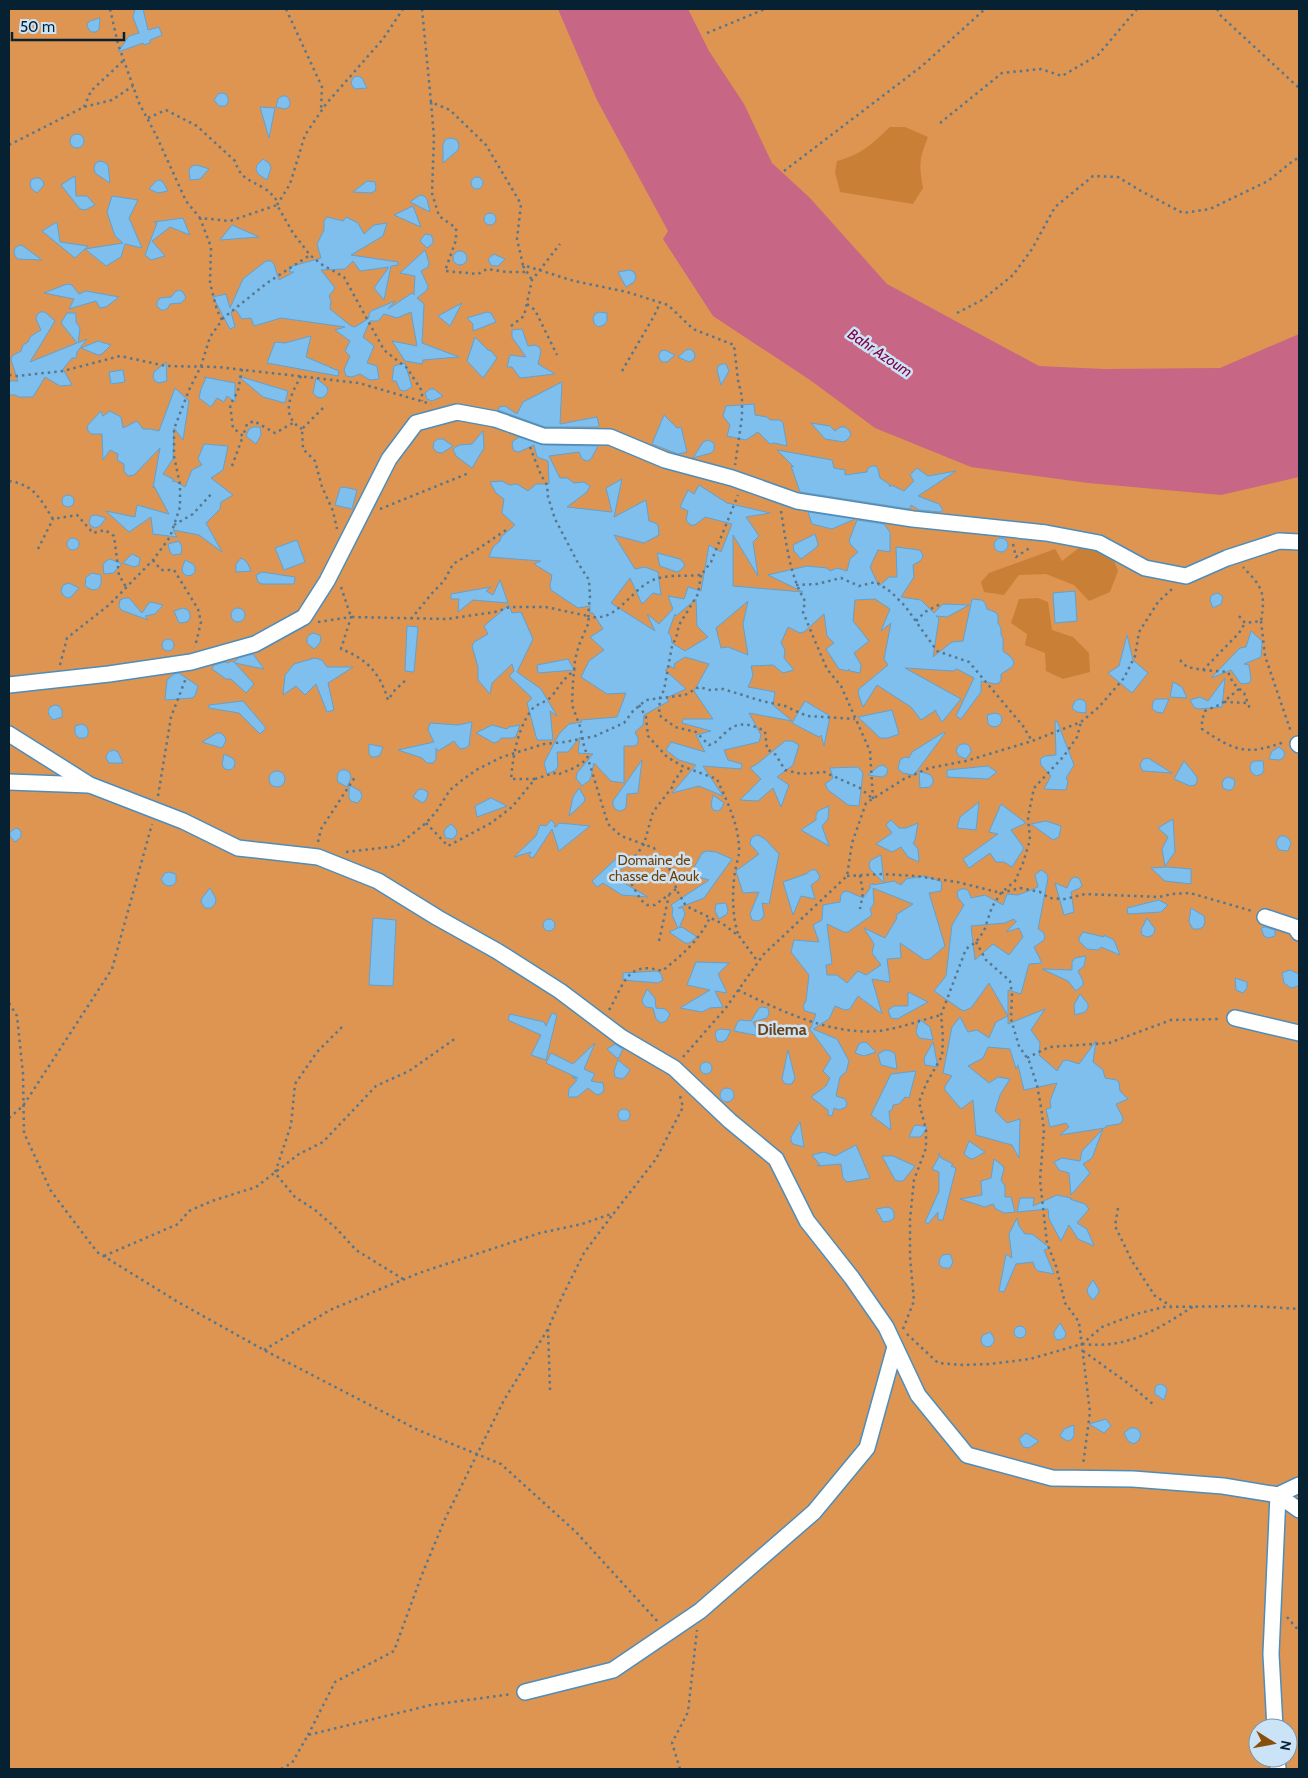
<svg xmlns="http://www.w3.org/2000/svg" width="1308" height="1778" viewBox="0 0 1308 1778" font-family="Cabin,sans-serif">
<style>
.green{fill:#de9551;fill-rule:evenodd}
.forest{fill:#ca7f36}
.water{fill:#c76685}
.building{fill:#7fbfee;stroke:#62a1cf;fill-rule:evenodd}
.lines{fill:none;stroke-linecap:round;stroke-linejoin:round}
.minor-casing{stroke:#4e8dba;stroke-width:18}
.path{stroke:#57778d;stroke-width:2.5;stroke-dasharray:2.5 4;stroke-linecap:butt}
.minor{stroke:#fff;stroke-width:15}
.labels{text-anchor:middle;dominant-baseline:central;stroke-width:5;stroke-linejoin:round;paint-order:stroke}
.park-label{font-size:14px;fill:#6f3e03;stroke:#cbe3f7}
.water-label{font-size:15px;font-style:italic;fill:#820340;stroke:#cbe3f7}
.quarter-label{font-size:16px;font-weight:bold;fill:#6c4219;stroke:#cbe3f7}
</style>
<rect width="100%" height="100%" fill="#b3d8f5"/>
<path class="green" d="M9 9H1299V1769H9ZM1258 1728H1288V1758H1258Z"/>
<g class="forest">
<path d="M890 127H905L928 137C919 160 919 163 923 188L913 204 840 192 835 172 837 161C862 154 872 144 890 127Z"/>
<polygon points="1084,544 1112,555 1118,571 1110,592 1089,601 1074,585 1046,574 1019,575 1004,595 984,592 981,582 989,573 1055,549 1062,561"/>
<polygon points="1038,598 1048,602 1052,630 1073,637 1089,653 1090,672 1063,679 1046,671 1045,653 1025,645 1027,634 1011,623 1019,599"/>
</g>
<polygon class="water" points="558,9 688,9 709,51 744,104 772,163 810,198 887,284 1039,366 1104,369 1220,368 1299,334 1299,477 1221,495 1088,483 971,467 875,428 810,380 713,316 663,239 668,231 597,100"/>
<g class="building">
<polygon points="135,9 143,9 148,30 159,27 162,35 150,40 150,43 144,45 143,43 118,52 129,36 139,33 133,17"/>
<polygon points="100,18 99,29 96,32 91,32 88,28 87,24 90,21"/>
<polygon points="358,76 362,78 367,88 355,89 351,84 352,80 354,77"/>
<polygon points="222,93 226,94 228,98 228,103 225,106 219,106 214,100 218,94"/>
<polygon points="282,96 286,96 289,99 290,103 289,107 285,109 276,107 278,99"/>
<polygon points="260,107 275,108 269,138"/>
<circle cx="77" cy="141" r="7"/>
<polygon points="451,138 457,140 459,145 458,150 443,163 443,144 446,139"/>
<polygon points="263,159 269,163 271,168 267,180 258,174 256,169 257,165"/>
<polygon points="99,161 104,162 108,165 110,183 95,173 94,168 95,164"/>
<polygon points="197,165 209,169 200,179 190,180 189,170 192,166"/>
<polygon points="75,176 76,196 87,196 95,205 85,210 80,209 61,185"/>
<circle cx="477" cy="183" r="6"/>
<polygon points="35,178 39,178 43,181 44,185 37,193 31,188 30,184 31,180"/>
<polygon points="160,180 163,182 168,191 158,193 149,189 156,181"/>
<polygon points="367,181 375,182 376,187 375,191 371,193 353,192"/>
<polygon points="420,195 424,196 427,199 430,212 410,202"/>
<polygon points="112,196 138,200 129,218 142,248 125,244 121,257 106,266 85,249 123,243 115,236 107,212"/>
<polygon points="413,206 421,227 394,215"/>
<circle cx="490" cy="219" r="6"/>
<polygon points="327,217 343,221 346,217 358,223 364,234 374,225 387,223 383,236 351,255 398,262 398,265 391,266 384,300 374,288 389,267 360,271 353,261 345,269 321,270 335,288 329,296 331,301 330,309 351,326 355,327 369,318 369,314 371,311 395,301 388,309 412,293 414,295 415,276 400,273 425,250 429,263 428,267 421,271 428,286 427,290 417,298 424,304 422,343 459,357 423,360 422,364 405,361 392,341 417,346 411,312 397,318 384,314 378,321 370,321 363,337 374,346 367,363 377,366 379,379 370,380 360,374 352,377 346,376 344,370 350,356 345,351 350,341 335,330 345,327 281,318 254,326 251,318 242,319 236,310 231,312 235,327 230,329 213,297 226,294 230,308 243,279 266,261 271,261 274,264 279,280 294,272 290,272 289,267 321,258 317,244 324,230 324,221"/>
<polygon points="183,218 190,235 170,227 152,241 165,256 151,260 145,255 157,223 154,222"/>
<polygon points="57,222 60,242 88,246 75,258 42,231"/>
<polygon points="232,225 259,237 220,240"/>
<polygon points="425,234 431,235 433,239 433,243 427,248 420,241"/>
<polygon points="19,245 23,246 42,260 18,259 15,256 14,252 15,248"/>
<circle cx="460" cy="258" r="7"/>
<polygon points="494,254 505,259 498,266 494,266 491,265 488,259"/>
<polygon points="630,270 634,272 636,277 634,282 626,287 618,272"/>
<polygon points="67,284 72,285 79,294 86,291 119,297 106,307 100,308 96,301 69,309 74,299 44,293"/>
<polygon points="179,290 183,292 186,298 181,303 170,304 168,308 165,310 161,310 157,306 157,302 160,298 171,297 175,292"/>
<polygon points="462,303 450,326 438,316"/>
<polygon points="40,312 45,312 55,321 30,362 77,343 61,323 67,313 76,313 76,322 80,328 78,343 87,339 77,352 76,358 72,358 63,369 72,385 60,386 45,377 33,397 18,397 16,395 9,395 9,381 18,381 11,360 12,356 21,351 23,345 28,342 31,336 41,330 36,319 37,315"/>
<polygon points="487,312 491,313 496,322 473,331 473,324 467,318"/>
<polygon points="599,312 607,313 607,321 604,325 598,327 594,323 593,318 595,314"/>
<polygon points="522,329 528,346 535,345 539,347 541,351 538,364 555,374 520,378 512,367 507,367 510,355 526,357 512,337 512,330"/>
<polygon points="311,336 306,357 339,371 338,376 267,363 275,342 285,343"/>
<polygon points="475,337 488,350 491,351 497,358 483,378 467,361"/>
<polygon points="98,341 111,345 102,354 98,355 81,348"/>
<polygon points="690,349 694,352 695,356 694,359 689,362 678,357 686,350"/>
<polygon points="665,350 675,355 667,362 662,362 659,358 659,354 661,351"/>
<polygon points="166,362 167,381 159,383 155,381 153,377 154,372"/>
<polygon points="405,363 412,387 405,391 400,390 396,381 392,381 394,366"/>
<polygon points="722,364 726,364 729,371 721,385 717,370 718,366"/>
<polygon points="123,370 125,382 111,384 109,372"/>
<polygon points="238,376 288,391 285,403 263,397"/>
<polygon points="204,377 235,383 235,402 227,396 224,402 217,398 211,407 199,398 201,389 206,378"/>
<polygon points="316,378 327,387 328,391 326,395 322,398 317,397 313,393"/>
<polygon points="562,382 560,424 597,417 599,425 598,427 545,427 498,410 499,407 505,406 517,414 523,402"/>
<polygon points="175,388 189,401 183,440 174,428 173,459 163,474 173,479 173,482 175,481 185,487 192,470 202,465 198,459 204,444 228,446 223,470 211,478 233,495 221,502 220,509 206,523 222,552 199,535 173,530 177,537 153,534 151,517 129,532 106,511 135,517 137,505 169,514 154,486 153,488 160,448 134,475 128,476 124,471 124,464 117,460 118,454 110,450 103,460 102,434 91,434 87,429 88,425 101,411 103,416 110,411 121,417 123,428 137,421 143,429 150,429 159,431"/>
<polygon points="430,389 434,389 443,396 432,401 427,399 425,393"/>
<polygon points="754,404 755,415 767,417 770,420 780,420 783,423 787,446 774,443 770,444 758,432 746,440 727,436 730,425 723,416 726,406"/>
<polygon points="664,415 677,428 681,427 687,452 678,454 652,444"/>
<polygon points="811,423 830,426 835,431 840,427 845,427 849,430 851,435 848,439 844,442 825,439"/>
<polygon points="253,427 260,427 261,435 256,444 246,436 249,429"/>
<polygon points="483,431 484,448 472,468 456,456 453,449 459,445 472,444"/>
<path d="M519 437 543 445 598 446 591 459 587 461 582 459 579 452 549 456 560 478H567L574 483 584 482 590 486 587 492 567 507 612 512 606 488 622 479 614 517 646 500 649 521 655 523 658 525 659 535 644 543 614 535 635 569 645 567 658 572 661 595 653 593 642 604 630 578 611 603 655 631 647 614 659 624 673 609 668 596 684 599 688 587 701 591 709 545 721 552 732 524 705 517 695 525H690L686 520 688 511 680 507 688 490 694 494 699 485 727 503 770 513 746 517 759 536 753 542 758 576 733 535V586L803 592 768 575 807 566 827 568 830 571 837 568 847 571 850 559 858 552 851 545 849 541 857 520 884 524 890 532V552L878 550 870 567 879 586 889 577H897L896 547 919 550 922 553 923 557 920 561 913 565 914 577 901 597 921 600 934 613 943 604 969 605 947 617 936 616 939 618 933 657 952 642 963 641 972 599 982 600 985 603 987 609 995 612 998 615V623L1001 628V635L1003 638V651L1012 658 1014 663 1012 667 1001 674V680L999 683 995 684 981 681V692L961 719 956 716 974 678 957 669 953 671 905 668 961 699 942 722 936 712V710L921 720 911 707 877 685 863 707 858 693 859 689 888 665 884 659 891 623 881 631 890 609 875 599 855 600 853 621 869 641 854 653 861 665 860 673 850 671 849 669 848 671 839 669 826 649 834 643 827 636 824 614 804 632 800 633 788 627 781 643 785 650 784 658 794 670 783 673 773 665 751 666 753 676 748 687 775 692 773 705 792 721 749 713 761 735 759 742 724 750 728 760 742 764 741 769 703 766 723 796 699 786 672 793 696 765 679 760 666 750 671 742 705 752 696 735 711 731 682 723 683 719H713L694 691 709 664 685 657 674 664 675 668H673L671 666 665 670 686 689 666 698 669 701 644 715 643 725 635 732 638 738V743L635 746H624V783L611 781 594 763 590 780 582 786 576 778 577 773 593 754 578 753 580 737 568 752H557L558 766 556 770 547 774 544 763 559 734 569 724 582 722 581 720 617 717 626 693 607 694 581 677 589 661 604 650 590 637 603 629 593 613H590V606L578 608 551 590 550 586 552 575 534 564 541 561 489 557 493 547 500 541 501 537 515 525 502 513 504 499 496 493 490 482 502 481 509 485 517 484 528 491 536 484H549L548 461 537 457 534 445 519 452 514 451 512 445 513 441ZM696 599 697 626 708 637 685 651 672 643 671 636 668 633 675 614 676 616ZM748 601 743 624 748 655 728 647 721 648 716 628Z"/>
<polygon points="438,439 443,439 453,446 442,453 437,452 433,448 434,442"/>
<polygon points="708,440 714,443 714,450 711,453 693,458 703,442"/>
<polygon points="777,450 832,460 834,468 845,470 845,475 867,472 868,468 872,466 876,466 878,469 880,478 889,484 890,487 891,485 904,491 914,481 910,475 917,468 928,476 956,471 918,496 939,504 943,510 940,512 919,510 911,505 910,509 800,492 791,466 794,467"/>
<polygon points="344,487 357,490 352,509 335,505 340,488"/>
<circle cx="68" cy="501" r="6"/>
<polygon points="808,512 855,519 832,529 812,524"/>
<polygon points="96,515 106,518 100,526 95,528 91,526 89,522 91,516"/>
<polygon points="815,534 818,544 817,547 801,559 794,551 793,545"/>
<circle cx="73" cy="544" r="6"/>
<circle cx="1001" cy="545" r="7"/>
<polygon points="297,540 305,562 284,570 275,548"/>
<polygon points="179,541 182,547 181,554 173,555 170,552 168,544"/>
<polygon points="657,553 680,559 685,565 681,570 677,572 660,566"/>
<polygon points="132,554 140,558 139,565 134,567 123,563"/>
<polygon points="241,558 247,562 251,571 236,572 236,564"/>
<polygon points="110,559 122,564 113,573 104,574 103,565 106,561"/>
<polygon points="185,560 193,564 195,567 195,572 192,575 187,576 183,573 182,569"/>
<polygon points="262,572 295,577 294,584 262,584 258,582 256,575"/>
<polygon points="92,573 101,575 101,584 98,589 92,590 85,586 86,577"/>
<polygon points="500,580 508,603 473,600 458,612 459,599 451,599 451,594 491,587 486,591 493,595"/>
<polygon points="69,583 79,588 71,597 67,598 63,595 61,591 63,585"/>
<polygon points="1075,591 1077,621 1055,623 1053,593"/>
<polygon points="1218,593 1223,597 1221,604 1213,608 1210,600 1211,596 1214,594"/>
<polygon points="125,598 129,598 142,613 148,604 151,602 163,605 155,614 145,616 148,620 121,610 119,606 120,600"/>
<polygon points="509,605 512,613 521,612 533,639 517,672 541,689 557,716 550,711 553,740 537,740 527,703 532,698 509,676 514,671 512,664 492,683 490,694 478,680 478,667 472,646 474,642 488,634 484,626"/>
<polygon points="183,608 188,610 190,614 190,618 187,622 179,623 174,611"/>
<circle cx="238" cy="615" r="7"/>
<polygon points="407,626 418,627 414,672 405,671"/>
<polygon points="1251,631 1262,641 1261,657 1244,664 1249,665 1251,680 1249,683 1241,684 1231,670 1211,678 1240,648 1246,647"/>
<polygon points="314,633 321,636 320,643 314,649 307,643 307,638 310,634"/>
<polygon points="1127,635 1133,660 1148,673 1132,693 1108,673 1119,666"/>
<circle cx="168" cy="645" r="6"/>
<polygon points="253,654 264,669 235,663 254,684 246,693 231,679 226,679 212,669 214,665 225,662 228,663 232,661 234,663 238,658"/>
<polygon points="315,658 322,660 327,667 353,667 328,683 334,710 327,712 316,684 305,695 296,686 283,695 285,675 294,664"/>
<polygon points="568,659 574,670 538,673 537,665"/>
<polygon points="179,673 198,686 195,696 192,698 165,700 167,680 174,674"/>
<polygon points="1225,678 1222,707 1198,709 1194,707 1190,700 1200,697 1208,701"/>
<polygon points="1173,682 1182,687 1187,698 1170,697"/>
<polygon points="1079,699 1083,700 1086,703 1086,713 1077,712 1072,708 1075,701"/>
<polygon points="1156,699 1169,699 1163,713 1156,712 1152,708 1153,702"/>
<polygon points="243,701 266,728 260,734 239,713 209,708 209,705"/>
<polygon points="805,701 830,716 824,746 821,735 819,737 792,723"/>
<polygon points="55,705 59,706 62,710 62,717 53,720 49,715 48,711 50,707"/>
<polygon points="892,710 899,734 888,738 880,738 858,717"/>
<polygon points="995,713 999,714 1002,718 1001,723 998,726 993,727 988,724 987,715"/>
<polygon points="1055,721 1057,721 1074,765 1066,778 1068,781 1066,790 1044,789 1051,776 1041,765 1040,759 1045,756 1056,755"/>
<polygon points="472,722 469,745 466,748 460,749 454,741 438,751 436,748 436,759 433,763 427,763 422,758 398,750 434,742 428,730 430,723 458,725"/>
<polygon points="82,724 86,726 88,730 88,735 85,738 79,738 75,734 75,726"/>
<polygon points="492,725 507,729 509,727 520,725 516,736 513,738 501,738 499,741 494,743 476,733"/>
<polygon points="944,732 945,733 914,775 903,773 898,769 900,760 905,757 909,758 912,752"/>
<polygon points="217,733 221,733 225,737 226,741 222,748 202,742"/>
<polygon points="785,741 792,741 799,745 793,765 777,777 789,785 781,807 773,788 758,801 740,800 761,779 750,768 757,764"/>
<polygon points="369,744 383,747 380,755 376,757 372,757 369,754"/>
<polygon points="962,744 967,744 970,747 971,752 966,759 959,756 956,751 958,746"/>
<polygon points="1279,747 1283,750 1285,754 1283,758 1280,760 1269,759 1272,751"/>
<polygon points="114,750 118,752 123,763 109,763 106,758 107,754 110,751"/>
<polygon points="224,754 234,759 235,763 234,767 230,770 225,769 222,765"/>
<polygon points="1148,758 1172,773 1143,771 1140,766 1141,762 1144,759"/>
<polygon points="642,760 638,793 627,794 626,807 623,810 619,811 615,809 613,805 613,801"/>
<polygon points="1184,761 1197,777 1197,782 1195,785 1190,786 1174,779"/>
<polygon points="1255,761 1263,761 1264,769 1262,774 1256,776 1251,772 1250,768 1251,763"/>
<polygon points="883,765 888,769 886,775 882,777 868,775 879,766"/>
<polygon points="988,766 997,772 988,779 947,777 947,770"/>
<polygon points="858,767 863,773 859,806 848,805 828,790 825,784 833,778 830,768"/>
<polygon points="341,770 346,770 350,773 351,778 347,787 338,782 337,778 338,773"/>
<polygon points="919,771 931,775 933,779 933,783 930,787 920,788"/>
<circle cx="277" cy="779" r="8"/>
<polygon points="1229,777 1235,780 1234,787 1231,790 1227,790 1223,788 1222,783 1225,778"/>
<polygon points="349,785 360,791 362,795 361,799 357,803 351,801 349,798"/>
<polygon points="579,788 585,798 584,802 569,816 573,797"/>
<polygon points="422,789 428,792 427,798 423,803 413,797 418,790"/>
<polygon points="713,795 724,803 721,809 718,811 713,810 711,805"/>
<polygon points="491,798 507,806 477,817 475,806"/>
<polygon points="979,802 976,830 957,828 960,817"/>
<polygon points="1001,804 1026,823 1011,830 1024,848 1012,867 1004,862 996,862 990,853 969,868 963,859 998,834 989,832"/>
<polygon points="829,806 828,819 822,826 829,846 801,830 816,820 816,815 818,811"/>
<polygon points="1173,819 1175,852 1165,866 1162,849 1168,837 1158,828"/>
<polygon points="551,820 555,824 554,826 556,827 559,823 590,826 559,851 552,829 533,858 529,856 531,852 514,857 536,836 540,825 546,826"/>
<polygon points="891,820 899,828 906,828 918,823 915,840 913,843 918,849 919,862 908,857 901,847 892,852 876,844 892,833 886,825"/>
<polygon points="1046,821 1061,826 1059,837 1053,840 1031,824"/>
<polygon points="451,824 456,829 457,833 455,837 452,839 446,838 444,833 445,829"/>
<polygon points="16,828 19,829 21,832 21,837 15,842 10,836 10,832"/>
<polygon points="758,835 765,839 779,854 769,904 762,903 764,915 762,919 758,921 752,920 750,914 759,892 743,893 736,871 759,854 750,844 751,839 754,836"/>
<polygon points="1280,836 1285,836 1289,839 1291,843 1288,851 1279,850 1276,844 1277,840"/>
<polygon points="707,851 716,852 732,859 704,898 678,908 683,908 685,914 679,928 682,927 697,937 689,943 685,943 669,932 678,928 672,915 673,909 671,905 709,880 690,875 702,853"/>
<path d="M881 855 884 883 894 881 901 885 906 879 924 876 942 882 941 891 929 893 945 946 930 959 925 960 900 943 901 958 887 959 890 982 872 979 882 1014 858 996 850 1009 845 1010 835 1006 829 1019 813 1029 837 1039 849 1061 846 1072 840 1077 836 1096 845 1099 847 1103 846 1107 839 1110 834 1108 832 1116 828 1115V1110L811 1097 826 1086 830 1078 823 1071 831 1058 809 1028H811L816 1014 805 1011 803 1006 806 1001 809 975 791 952 794 940 819 942 813 925 822 920 823 905 840 902 841 895 843 892 847 891 863 898 871 887 869 886 873 883V885L884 883 870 869 869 864 871 860ZM873 888 913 904 896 915 897 918 885 938 864 928 874 944 872 953 881 965 866 975 858 971 847 983 837 975H827L826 965 832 964 827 924 844 932H848L872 915 870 909 874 904Z"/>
<polygon points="629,856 625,867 612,876 648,897 622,895 603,883 597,887 592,881 618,857"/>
<polygon points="1167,867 1191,869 1191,884 1165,881 1151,868"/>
<polygon points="811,870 816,870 820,877 818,880 811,885 815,899 801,896 793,915 783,882 806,874"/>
<path d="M1041 870 1047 874 1048 878 1038 929 1043 932 1045 936 1044 940 1034 947 1042 963 1029 964 1021 994 1008 990V1024L1045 1009 1031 1030 1040 1043 1039 1055 1057 1071 1063 1061 1067 1060 1079 1064 1096 1041 1093 1062 1103 1070 1105 1078 1117 1080 1119 1083 1120 1091 1128 1099 1116 1104 1123 1118 1122 1122 1119 1124 1106 1126 1105 1128 1060 1135 1069 1127 1066 1123 1050 1127 1046 1109 1051 1108 1050 1101 1057 1083 1024 1090 1018 1065 1016 1069 1010 1049 988 1047 983 1058 968 1066 989 1083 998 1077 1010 1079 1000 1095 995 1111 1007 1123 1020 1119 1019 1158 1012 1145 976 1135 973 1100 961 1109 945 1090V1086L952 1076 943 1073 952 1027 960 1017 968 1032 977 1030 989 1038 996 1022 1008 1016 989 983 971 1008 963 1011 934 991 946 976 952 925 964 905 958 898 957 892 961 889H966L969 892 971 898 985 895 1003 905 1007 894 1018 895 1038 887 1035 875ZM1014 919 1016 922 1017 921 1006 932 1019 928 1023 937 1009 955 993 944 975 960 971 926 1005 923Z"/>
<polygon points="169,872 176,874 176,882 173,885 168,886 164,884 161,879 165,873"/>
<polygon points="1075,877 1079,878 1082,885 1080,888 1071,892 1074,912 1064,915 1055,883 1067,888 1071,879"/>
<polygon points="210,888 216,899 215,904 211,908 205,908 201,902 202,898"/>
<polygon points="1159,900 1168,905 1161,912 1128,914 1127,908"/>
<polygon points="726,903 728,910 727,914 719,919 715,911 716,904"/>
<polygon points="1191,908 1204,916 1205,922 1203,927 1199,929 1193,929 1189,922"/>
<polygon points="373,918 396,920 393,986 369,985"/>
<polygon points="1147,918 1155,929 1154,933 1151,936 1147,937 1142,935 1141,930"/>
<circle cx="549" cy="925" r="6"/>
<polygon points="1265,927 1275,930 1275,936 1268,938 1264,936 1261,928"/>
<polygon points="1083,932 1104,937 1104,935 1114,940 1120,955 1101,947 1098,950 1087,949 1079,941 1079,938"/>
<polygon points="1086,956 1084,966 1078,971 1083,981 1083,985 1076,991 1068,981 1042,969 1072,970 1072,962 1075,958"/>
<polygon points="696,962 729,963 718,974 727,993 715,991 723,1007 710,1008 702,1012 680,1008 710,990 687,985"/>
<polygon points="1290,970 1299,974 1299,986 1291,988 1284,983 1282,973"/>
<polygon points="657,971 661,974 663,980 658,983 623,980 623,973"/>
<polygon points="1235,978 1247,982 1247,988 1243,993 1236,990"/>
<polygon points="647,989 655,998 656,1008 665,1009 670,1014 666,1021 661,1023 656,1019 653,1008 646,1007 643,1004 642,1000"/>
<polygon points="908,992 928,1002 897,1019 891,1018 888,1010 894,1006 908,1006"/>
<polygon points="1080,994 1088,1004 1088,1008 1085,1012 1075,1015 1074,1005"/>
<polygon points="762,1007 768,1008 769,1014 767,1018 753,1022 760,1036 734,1031 737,1023 740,1020 751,1021 759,1008"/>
<polygon points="552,1013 557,1015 546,1060 531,1055 541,1035 508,1020 510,1014 544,1022 546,1026"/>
<polygon points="919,1019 930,1027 933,1040 919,1038 916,1032"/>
<polygon points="720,1029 731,1030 726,1040 722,1042 717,1041 715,1035 716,1031"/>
<polygon points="863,1042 867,1043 876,1052 864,1056 855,1053 859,1044"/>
<polygon points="933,1042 938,1067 925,1065 924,1058"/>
<polygon points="595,1043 584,1069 595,1074 591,1081 603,1083 604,1090 602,1093 597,1095 588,1088 577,1097 568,1097 569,1089 577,1080 572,1077 578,1078 546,1063 551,1053 573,1064"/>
<polygon points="615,1044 623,1049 618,1059 607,1049"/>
<polygon points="788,1050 795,1078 792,1084 785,1084 782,1079"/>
<polygon points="885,1050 891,1051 895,1054 897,1069 881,1065 878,1054"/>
<polygon points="618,1060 630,1070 626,1076 622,1079 615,1077 614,1071"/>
<circle cx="706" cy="1068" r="6"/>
<polygon points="916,1071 909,1098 905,1097 899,1104 893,1105 892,1110 889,1111 891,1130 871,1115 891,1074"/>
<circle cx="727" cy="1095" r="7"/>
<circle cx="624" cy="1115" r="6"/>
<polygon points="800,1122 804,1147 793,1144 791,1141 791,1137"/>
<polygon points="917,1125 927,1127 923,1134 920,1137 909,1137 914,1126"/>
<polygon points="1103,1129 1092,1158 1083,1164 1090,1173 1071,1195 1069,1173 1059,1170 1054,1162 1062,1158 1080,1161 1082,1151"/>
<polygon points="969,1141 985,1152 973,1159 969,1158 964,1154"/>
<polygon points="856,1145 870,1178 847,1182 843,1178 841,1164 817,1166 820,1165 812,1155 824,1152 835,1156"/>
<polygon points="939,1153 941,1158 953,1164 951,1166 956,1168 943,1220 938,1220 938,1212 928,1224 925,1222 939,1191 939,1172 932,1169 939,1157"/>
<polygon points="882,1156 893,1156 915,1166 903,1181 898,1181 895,1180"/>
<polygon points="994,1159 1003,1166 1004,1169 1001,1180 1005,1186 1005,1197 1011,1197 1015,1212 1004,1213 996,1209 993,1204 985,1207 960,1199 982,1195 981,1181 991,1178"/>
<polygon points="1057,1195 1071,1198 1070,1199 1085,1204 1089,1209 1077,1223 1087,1229 1094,1246 1078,1239 1069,1225 1061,1241 1049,1219 1048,1209 1017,1212 1020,1198 1034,1198 1033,1206"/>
<polygon points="888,1207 892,1209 894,1213 894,1218 890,1221 883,1222 876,1209"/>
<polygon points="1017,1218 1019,1226 1025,1234 1032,1234 1050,1248 1044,1250 1054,1274 1038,1271 1035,1268 1033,1262 1016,1264 1004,1292 999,1291 1006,1254 1012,1258 1009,1234"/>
<polygon points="950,1254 953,1262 950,1268 943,1268 939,1264 940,1258 943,1255"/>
<polygon points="1093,1280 1099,1290 1098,1294 1093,1300 1088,1294 1087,1289"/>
<polygon points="1060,1323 1066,1333 1065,1337 1062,1339 1057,1340 1054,1336 1054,1332"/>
<circle cx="1020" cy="1332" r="6"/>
<polygon points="990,1332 994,1338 994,1342 991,1346 986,1347 982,1344 981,1339 983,1335"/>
<polygon points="1161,1384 1165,1386 1167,1390 1164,1400 1155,1394 1155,1388 1157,1385"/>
<polygon points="1106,1419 1111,1426 1104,1433 1089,1424"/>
<polygon points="1074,1425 1074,1436 1071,1440 1067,1441 1060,1436 1064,1429"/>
<polygon points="1130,1428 1135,1428 1139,1430 1141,1435 1139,1440 1134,1444 1128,1441 1124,1433"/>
<polygon points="1026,1433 1039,1441 1029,1448 1023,1447 1019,1439"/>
</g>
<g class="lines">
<defs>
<g id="minor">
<polyline points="9,685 109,674 191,662 255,644 304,617 327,581 389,459 416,423 457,412 495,419 543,436 610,437 665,460 732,478 797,501 913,519 1046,533 1099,543 1145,568 1186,576 1227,558 1279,541 1299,542"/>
<polyline points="9,734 90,785 183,821 238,848 318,857 378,881 438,918 497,951 560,991 621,1037 674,1068 730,1121 776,1159 807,1221 852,1278 886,1327 918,1395 967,1455 1052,1478 1133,1479 1223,1486 1278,1495 1299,1510"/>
<polyline points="1298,744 1299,745"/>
<polyline points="9,782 89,785"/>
<polyline points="1265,917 1295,927 1299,933"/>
<polyline points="1235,1018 1299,1033"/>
<polyline points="525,1692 613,1670 700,1611 814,1512 867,1448 895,1347"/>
<polyline points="1275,1728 1271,1654 1278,1495 1299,1485"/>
<polyline points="1277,1758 1278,1769"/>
</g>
</defs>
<use href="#minor" class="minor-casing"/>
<g class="path">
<polyline points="110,9 118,44 139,103 156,135 186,201 200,218 230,221 277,205 293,233 310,255 321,264 344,277 384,350 407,368 422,391 422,401"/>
<polyline points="286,9 322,87 321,110"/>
<polyline points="422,9 431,102 450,110 486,145 521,204 517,239 523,265 574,281 627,292 668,305 693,329 734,345 738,380 742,397 742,417 735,465"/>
<polyline points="1217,9 1221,16 1299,88"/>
<polyline points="707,33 765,9"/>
<polyline points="431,102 434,137 432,193 439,216 456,228 456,240 445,271 478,274 487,269 507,272 527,272"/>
<polyline points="84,107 91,91 124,60"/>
<path d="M148 118 166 110 197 126 235 161C241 180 249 179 264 188 270 192 274 197 279 203"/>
<polyline points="940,123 1002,73 1041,69 1062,76 1098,55 1137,9"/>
<polyline points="9,145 84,107 112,100 133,86"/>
<polyline points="784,171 922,66 985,9"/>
<polyline points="277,205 290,184 305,135 326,104 383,39 403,9"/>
<polyline points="523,266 532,280"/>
<polyline points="527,304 535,310 557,355"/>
<polyline points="957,313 982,300 1013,275 1032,249 1055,207 1093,176 1118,177 1141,191 1183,213 1210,209 1268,181 1294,160 1299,158"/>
<polyline points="222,319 267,283 310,255"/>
<polyline points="511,326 524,316 532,280 560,244"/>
<polyline points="242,369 238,391 230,405 233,428 243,436 247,424 254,421 275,433 293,423"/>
<polyline points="622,371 654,316 660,303"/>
<polyline points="9,375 17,376 63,371 120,356 166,366 218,367 359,383 431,404"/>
<path d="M301 376C291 395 279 415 302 429"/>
<polyline points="323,408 302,429 303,449 315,461 322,487 333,511 337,529"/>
<path d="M530 447 541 475 547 485 548 497 555 519 578 563 589 580 590 596 588 616C614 624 628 594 649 582 665 573 683 577 701 575L711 562 738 495"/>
<polyline points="232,466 243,436"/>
<path d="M9 481C35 485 40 499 53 519L77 515 93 533 105 530 114 536 119 575 126 587"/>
<polyline points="380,509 469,473"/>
<path d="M781 511C786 541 789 574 805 601L803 612 815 641 827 669 841 686 870 751 873 799"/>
<polyline points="174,525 193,514 213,492"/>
<polyline points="1013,544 1016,557 1031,547"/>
<polyline points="38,549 53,519"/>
<polyline points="153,560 161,570 174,570 198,609 201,622 195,647"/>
<path d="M701 575 698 594 679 625 676 638 672 646 664 690 660 698 659 715 675 727 696 732 709 745C717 743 719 738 725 733 738 720 750 724 765 731L767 749 776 755 785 770 802 774 824 772 860 788 873 799"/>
<polyline points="796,585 817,584 841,578 859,586 876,582 891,592 905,606 937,651 969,662 1023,726 1032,741"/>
<polyline points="341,587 351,617 447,619 495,612 510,607 546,607 588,616 589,622 579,645 575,660 573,682 572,705 581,729 582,739 608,824 621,836 654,848 662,863 673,872 676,889 686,906 723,924 739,936 758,962"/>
<path d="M1239 616 1245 623 1261 621C1266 592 1262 587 1243 567"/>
<polyline points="411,619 433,592 444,581 453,564 475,551 506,530"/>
<polyline points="916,621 925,612 942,603"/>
<polyline points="1261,621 1265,656 1291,732"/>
<path d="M318 622 351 617 341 649C367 659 380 673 388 700L395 690 407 679"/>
<polyline points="1180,660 1187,667 1203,670 1239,633 1245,623"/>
<polyline points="60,665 67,638 110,604 153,560 170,537 180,507 180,485 174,456 174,429 189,390 201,366 210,337 222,320 217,310 210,283 211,247 200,218"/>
<polyline points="1203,670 1228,672 1233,683 1244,693 1250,709"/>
<path d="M1239 689 1221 704 1205 711 1202 720V729C1235 751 1246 756 1284 742"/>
<polyline points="1224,702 1248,703"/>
<path d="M639 705 646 717 648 736 667 757 684 767 717 779C727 802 740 826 739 853 738 859 736 866 735 872 732 892 732 914 738 934"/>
<path d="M535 779H511C513 757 517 731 530 712 534 704 546 703 552 696 561 684 562 680 575 670"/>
<polyline points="158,796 171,717 186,678"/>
<polyline points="426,823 448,846 491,823 512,807 535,779 554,773 557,775 574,768 588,759"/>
<polyline points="318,842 321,829 355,777"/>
<polyline points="346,852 397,846 426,823 436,812 450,790 461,781 476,770 502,757 544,744 565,742 595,736 624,723 633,711 646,700 685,695 699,687 710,690 723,689 762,701 785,706 807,716 855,719"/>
<polyline points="860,875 863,893 860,909"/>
<polyline points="847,876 882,874 916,876 957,882 1001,893 1020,888 1040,892 1049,898 1065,899 1085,894 1159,897 1172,894 1190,893 1252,911"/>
<polyline points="676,889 655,905 647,905 641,900 628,878 630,864 644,844 653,812 673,786 673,783 684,767"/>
<polyline points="659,941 669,895"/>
<polyline points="976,942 986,960 1010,981 1012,994 1011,1019 1019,1046 1029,1061 1037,1085 1041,1107 1044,1130 1040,1180 1047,1243 1056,1266 1065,1303 1079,1322 1090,1412 1083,1465"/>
<path d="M738 990C781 1011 836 1038 885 1030 903 1027 922 1020 941 1015"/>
<polyline points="9,1003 17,1016 23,1074 24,1133 51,1191 97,1252 178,1302 264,1350 418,1430 501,1464 576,1532 658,1622"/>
<path d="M609 1010C624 985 626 960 662 971 681 956 700 940 710 917"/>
<polyline points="342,1027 317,1052 295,1084 291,1125 275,1173 295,1197 315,1210 337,1229 356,1250 403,1279"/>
<polyline points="683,1057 725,1009 763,955 847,876 852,843 866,803 904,779 929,768 966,761 1032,741 1081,722 1099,707 1124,678 1135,656 1139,632 1158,602 1172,589"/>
<polyline points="1027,1058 1049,1047 1109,1043 1171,1020 1221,1019"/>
<polyline points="9,1118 23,1106 112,969 152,824"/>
<polyline points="1118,1208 1115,1226 1132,1261 1155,1296 1171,1306"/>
<polyline points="104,1256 178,1224 189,1211 212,1201 256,1187 299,1154 323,1142 376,1086 409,1071 456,1038"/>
<polyline points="903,1329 914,1301 910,1257 910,1219 914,1180 926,1148 926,1130 919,1102 926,1084 942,1056 943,1037 941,1015 966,949 976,942 984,931 992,907 1001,893 1015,881 1023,863 1030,840 1028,817 1034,788 1064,756 1077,737 1081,722"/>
<polyline points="907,1334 938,1363 963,1365 990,1364 1030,1359 1082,1344 1102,1327 1136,1314 1164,1307 1252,1306 1299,1309"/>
<path d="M1082 1344C1129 1349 1156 1330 1194 1306"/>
<polyline points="264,1350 330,1310 419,1273 540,1233 582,1224 614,1213 656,1159 683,1107 680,1096"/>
<polyline points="1083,1351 1129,1384 1154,1405"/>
<polyline points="550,1390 548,1329 561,1299 584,1253 613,1214"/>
<polyline points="1287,1617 1299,1631"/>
<polyline points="308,1735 335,1682 394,1651 421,1577 445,1519 504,1400 548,1329"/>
<polyline points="281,1769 292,1763 308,1735 431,1705 512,1694"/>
<polyline points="680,1769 672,1743 688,1712 697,1630"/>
</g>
<use href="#minor" class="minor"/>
</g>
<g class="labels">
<g class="park-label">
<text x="654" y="860">Domaine de<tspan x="654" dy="16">chasse de Aouk</tspan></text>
</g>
<g class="water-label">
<text transform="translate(880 353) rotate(34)">Bahr Azoum</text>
</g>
<g class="quarter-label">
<text x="782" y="1029">Dilema</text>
</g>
</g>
<rect width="1308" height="1778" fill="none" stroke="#062132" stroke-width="20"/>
<g transform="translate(1273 1743) rotate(101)"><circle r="24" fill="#cbe3f7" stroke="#7c95a8"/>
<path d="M0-4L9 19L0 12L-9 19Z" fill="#894e09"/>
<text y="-8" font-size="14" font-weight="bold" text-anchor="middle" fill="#062132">N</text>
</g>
<path d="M12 32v8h112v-8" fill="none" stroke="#062132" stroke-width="2.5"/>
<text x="20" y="32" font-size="15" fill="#062132" stroke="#cbe3f7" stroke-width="4" paint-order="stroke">50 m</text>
</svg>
